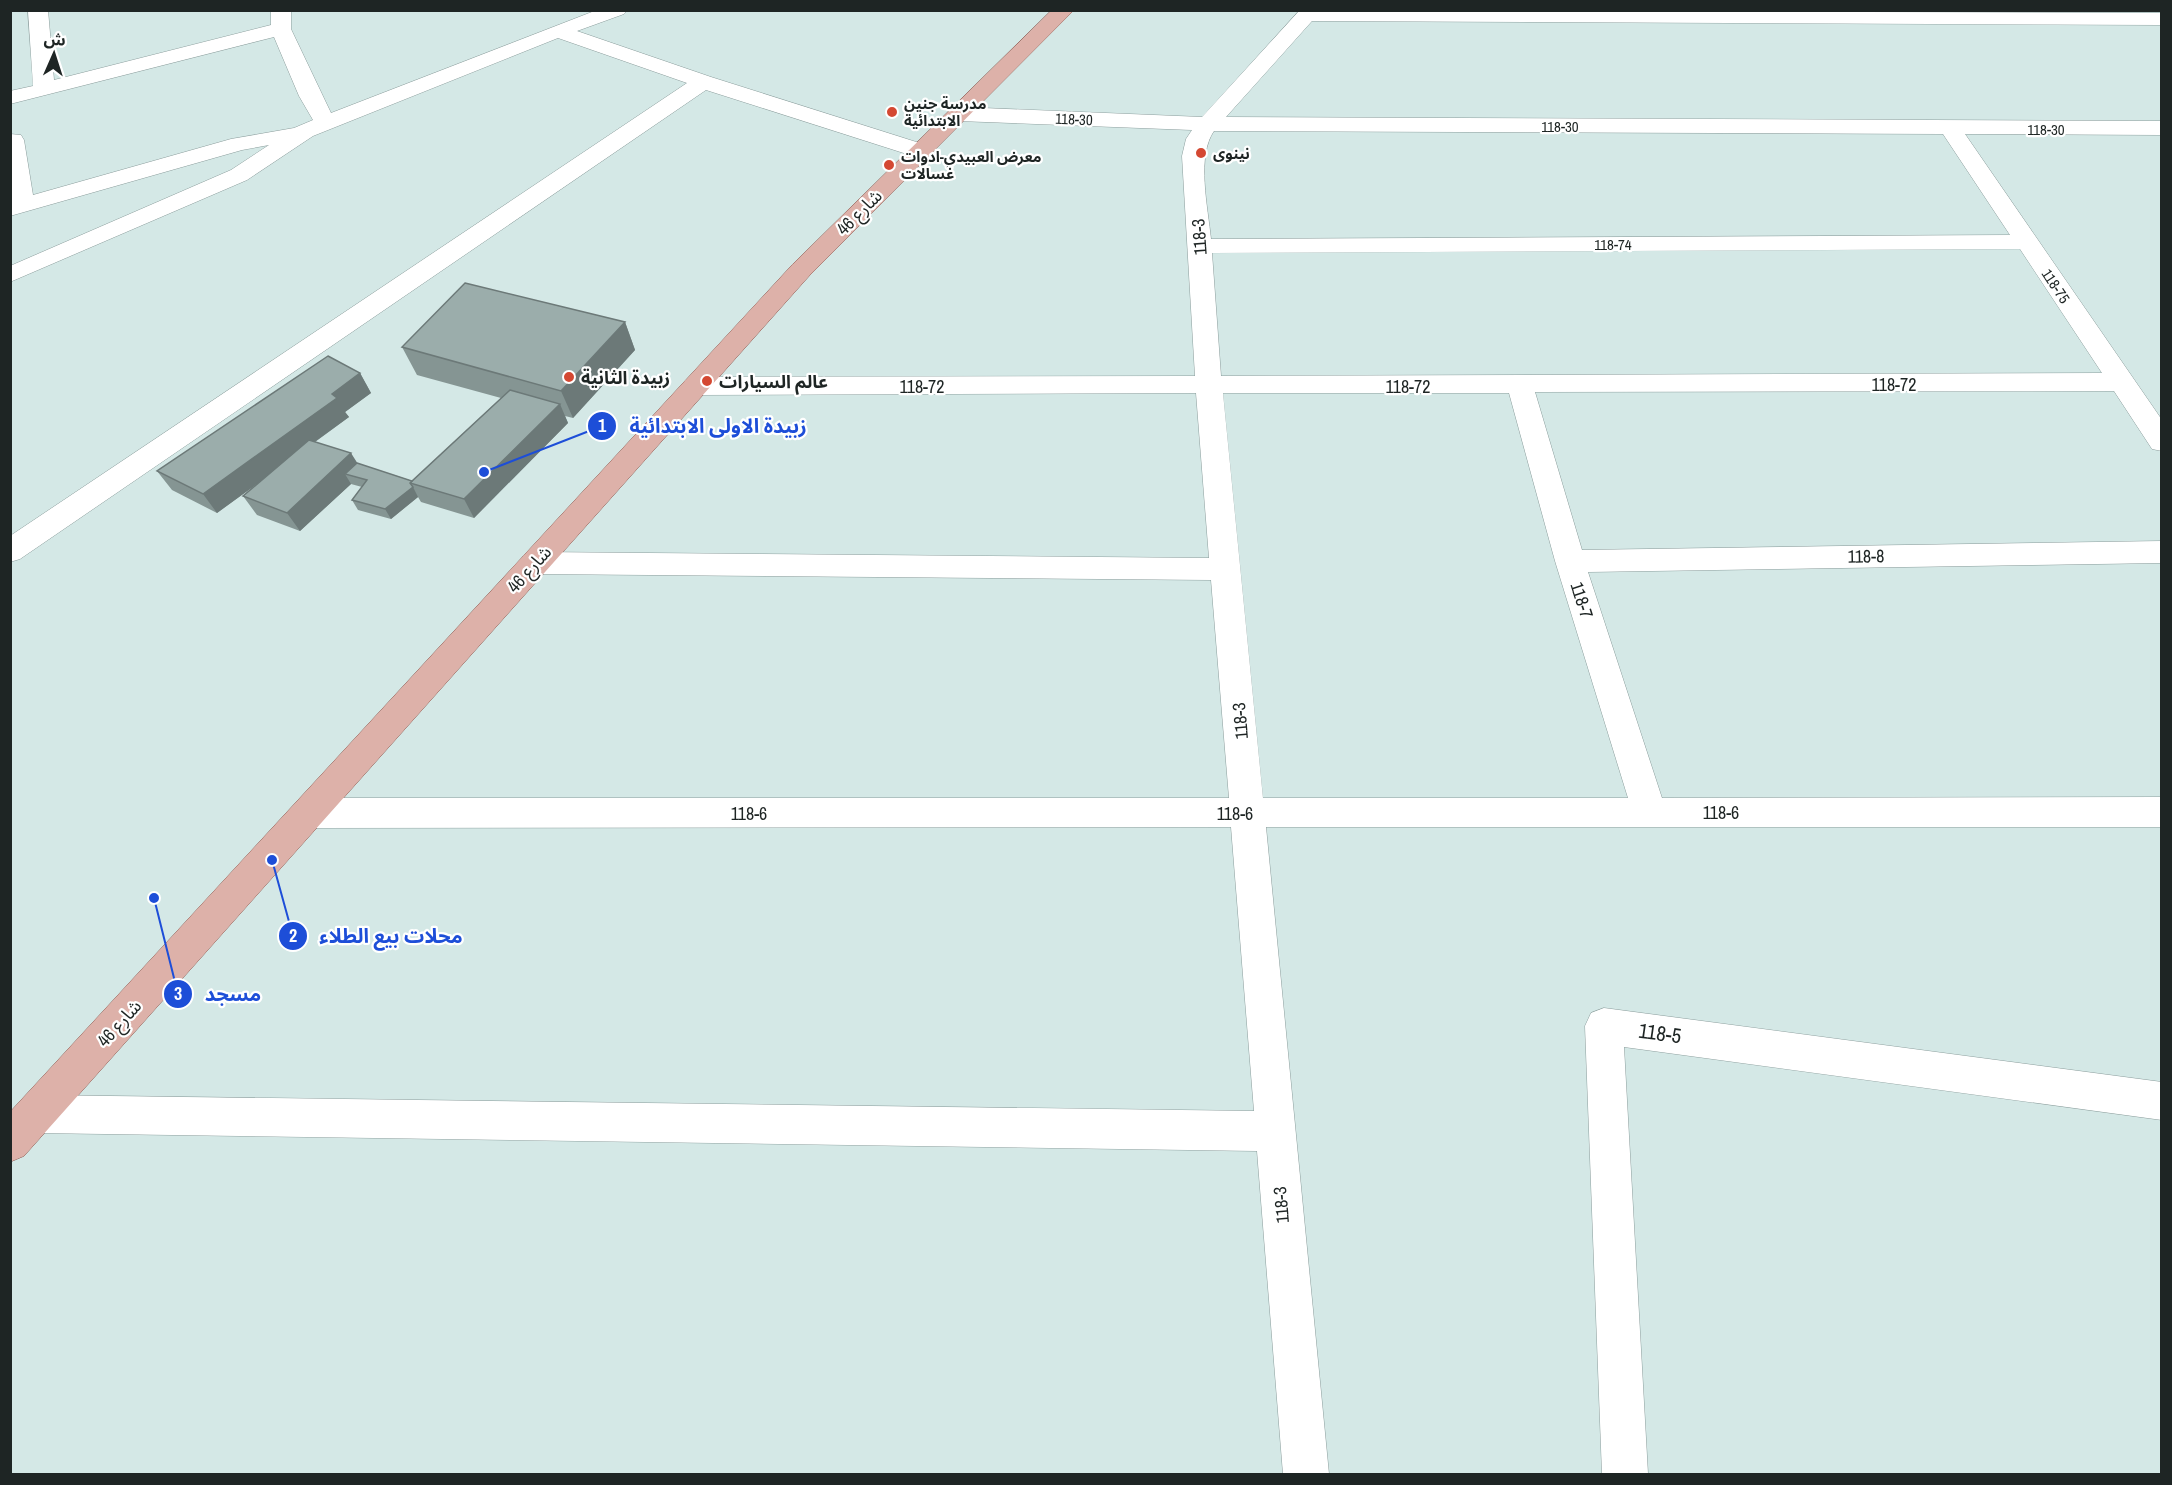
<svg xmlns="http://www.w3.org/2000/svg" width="2172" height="1485" viewBox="0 0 2172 1485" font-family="'Archivo Narrow','Noto Sans Arabic',sans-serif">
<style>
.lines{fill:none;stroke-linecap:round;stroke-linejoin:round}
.minor-casing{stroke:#8b9d9c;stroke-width:1}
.major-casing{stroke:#8c5e55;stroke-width:1}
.minor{fill:#fff;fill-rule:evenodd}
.major{fill:#ddb1a9;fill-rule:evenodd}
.wall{fill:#859593}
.shaded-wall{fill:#6c7978}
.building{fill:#9badab;stroke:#6c7978;stroke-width:1.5}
.poi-dot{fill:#d44832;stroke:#fff;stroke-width:2}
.labels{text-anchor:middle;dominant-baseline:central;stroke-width:4.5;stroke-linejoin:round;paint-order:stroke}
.far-poi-label{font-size:15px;font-weight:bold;fill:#1e2524;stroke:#fff;text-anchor:start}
.far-street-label{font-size:15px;fill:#1e2524;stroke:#fff}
.street-label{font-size:18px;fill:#1e2524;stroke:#fff}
.poi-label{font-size:18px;font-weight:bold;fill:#1e2524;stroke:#fff;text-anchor:start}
.near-street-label{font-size:21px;fill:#1e2524;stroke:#fff}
.leader{fill:none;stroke:#1d4ed8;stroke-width:2}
.callout-dot{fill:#1d4ed8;stroke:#fff;stroke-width:2}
.mark-label{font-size:18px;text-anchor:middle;font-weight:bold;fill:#fff}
.callout-label{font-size:20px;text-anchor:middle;font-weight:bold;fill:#1d4ed8;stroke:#fff;stroke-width:4.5;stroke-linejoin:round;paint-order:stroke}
</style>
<rect width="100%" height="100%" fill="#d4e8e6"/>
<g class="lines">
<defs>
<g id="minor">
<polygon points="28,10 48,10 54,80 271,25 271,10 291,10 291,29 331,113 597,10 627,10 624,14 577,31 711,77 929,146 932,151 929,156 921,158 913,156 706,90 20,559 10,562 10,536 687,83 558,38 313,136 247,180 10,282 10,266 231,170 269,145 242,150 10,216 10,134 21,135 24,140 33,195 231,139 294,128 313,120 299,96 274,37 10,104 10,91 33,86"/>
<path d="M1300 10 2162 13V25L1312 21 1226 117 2162 121V135L1965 134 2162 420V451L2152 449 2114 391 1535 392 1582 550 2162 541V563L1588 572 1662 798 2162 797V827H1266L1329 1474H1283L1257 1151 37 1133 23 1128 17 1114 23 1100 37 1095 1254 1111 1231 827 308 828 296 823 291 813 296 803 308 798H1229L1211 580 535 574 524 571 520 563 524 555 535 552 1209 558 1196 393 695 395 686 392 682 386 686 380 695 377 1195 376 1182 156 1186 139 1192 130 959 121 951 119 948 114 951 109 959 107 1202 117ZM1214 131 1943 134 2010 235 1211 239C1208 208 1196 156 1214 131ZM2020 249 2102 373 1221 376 1212 253ZM1223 393H1509L1555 561 1628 798H1263Z"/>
<polygon points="1604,1008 2162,1082 2162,1120 1624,1047 1648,1474 1602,1474 1585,1026 1591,1013"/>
</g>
<polygon id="major" points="1052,10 1074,10 810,275 24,1156 10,1162 10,1112 792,265"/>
</defs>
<use href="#minor" class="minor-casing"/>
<use href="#major" class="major-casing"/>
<use href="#minor" class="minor"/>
<use href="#major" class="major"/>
</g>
<polygon class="wall" points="625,322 635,350 573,418 565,416 568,423 474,518 421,502 418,497 391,519 358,510 352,500 362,487 351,484 300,531 257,515 243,496 262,480 217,513 172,490 157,471 360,373 371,393 345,412 349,417 315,442 357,463 412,481 501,398 417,375 402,347"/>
<g class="shaded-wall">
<polygon points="625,322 635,350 573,418 561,391"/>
<polygon points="360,373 371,393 345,412 349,417 217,513 203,494 332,394"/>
<polygon points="560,404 568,423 474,518 464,499"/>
<polygon points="351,453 363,472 345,474 351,484 300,531 287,513"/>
<polygon points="413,487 418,497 391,519 385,509"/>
</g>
<g class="building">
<polygon points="465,283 625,322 561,391 402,347"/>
<polygon points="328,356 360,373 332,394 337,398 203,494 157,471"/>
<polygon points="510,390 560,404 464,499 410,483"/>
<polygon points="309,440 351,453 287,513 243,496"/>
<polygon points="357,463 412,481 410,483 413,487 385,509 352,500 367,480 345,474"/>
</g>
<g class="poi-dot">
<circle cx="892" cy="112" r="6"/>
<circle cx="1201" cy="153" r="6"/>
<circle cx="889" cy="165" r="6"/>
<circle cx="569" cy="377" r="6"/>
<circle cx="707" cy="381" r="6"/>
</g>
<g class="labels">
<g class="far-poi-label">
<text x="904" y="103">مدرسة جنين<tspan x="904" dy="17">الابتدائية</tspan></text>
<text x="1213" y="153">نينوى</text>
<text x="901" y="156">معرض العبيدي-ادوات<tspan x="901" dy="17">غسالات</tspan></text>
</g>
<g class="far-street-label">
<text transform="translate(1074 119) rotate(2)">118-30</text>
<text x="1560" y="126">118-30</text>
<text x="2046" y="129">118-30</text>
<text x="1613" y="244">118-74</text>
<text transform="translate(2056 286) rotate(56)">118-75</text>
</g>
<g class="street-label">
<text transform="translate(859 212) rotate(-45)">شارع 46</text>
<text transform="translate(1199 237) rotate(-94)">118-3</text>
<text x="1894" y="384">118-72</text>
<text x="922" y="386">118-72</text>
<text x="1408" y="386">118-72</text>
<text transform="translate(1866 556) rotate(-1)">118-8</text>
<text transform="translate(529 569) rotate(-48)">شارع 46</text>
<text transform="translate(1582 600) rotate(72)">118-7</text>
<text transform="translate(1240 721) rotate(-95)">118-3</text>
<text x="1721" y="812">118-6</text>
<text x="749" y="813">118-6</text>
<text x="1235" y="813">118-6</text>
<text transform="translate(119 1023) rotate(-48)">شارع 46</text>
<text transform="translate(1281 1205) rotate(-95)">118-3</text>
</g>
<g class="poi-label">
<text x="581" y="377">زبيدة الثانية</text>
<text x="719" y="381">عالم السيارات</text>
</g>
<g class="near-street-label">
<text transform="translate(1660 1033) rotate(8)">118-5</text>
</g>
</g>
<path class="leader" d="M484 472L602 426M272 860L293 936M154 898L178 994"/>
<g class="callout-dot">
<circle cx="484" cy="472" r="6"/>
<circle cx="272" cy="860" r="6"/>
<circle cx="154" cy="898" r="6"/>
<circle cx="602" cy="426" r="15"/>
<circle cx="293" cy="936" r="15"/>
<circle cx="178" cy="994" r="15"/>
</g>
<g class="mark-label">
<text x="602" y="432">1</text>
<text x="293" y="942">2</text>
<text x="178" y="1000">3</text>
</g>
<g class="callout-label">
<text x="718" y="433">زبيدة الاولى الابتدائية</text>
<text x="391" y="943">محلات بيع الطلاء</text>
<text x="233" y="1001">مسجد</text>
</g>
<rect width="2172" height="1485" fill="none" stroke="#1e2524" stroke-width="24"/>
<g transform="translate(54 54) rotate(3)" stroke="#ffffff" stroke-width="4.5" paint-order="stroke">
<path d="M0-4.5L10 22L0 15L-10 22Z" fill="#1e2524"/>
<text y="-9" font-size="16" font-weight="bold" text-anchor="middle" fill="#1e2524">ش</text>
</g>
</svg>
